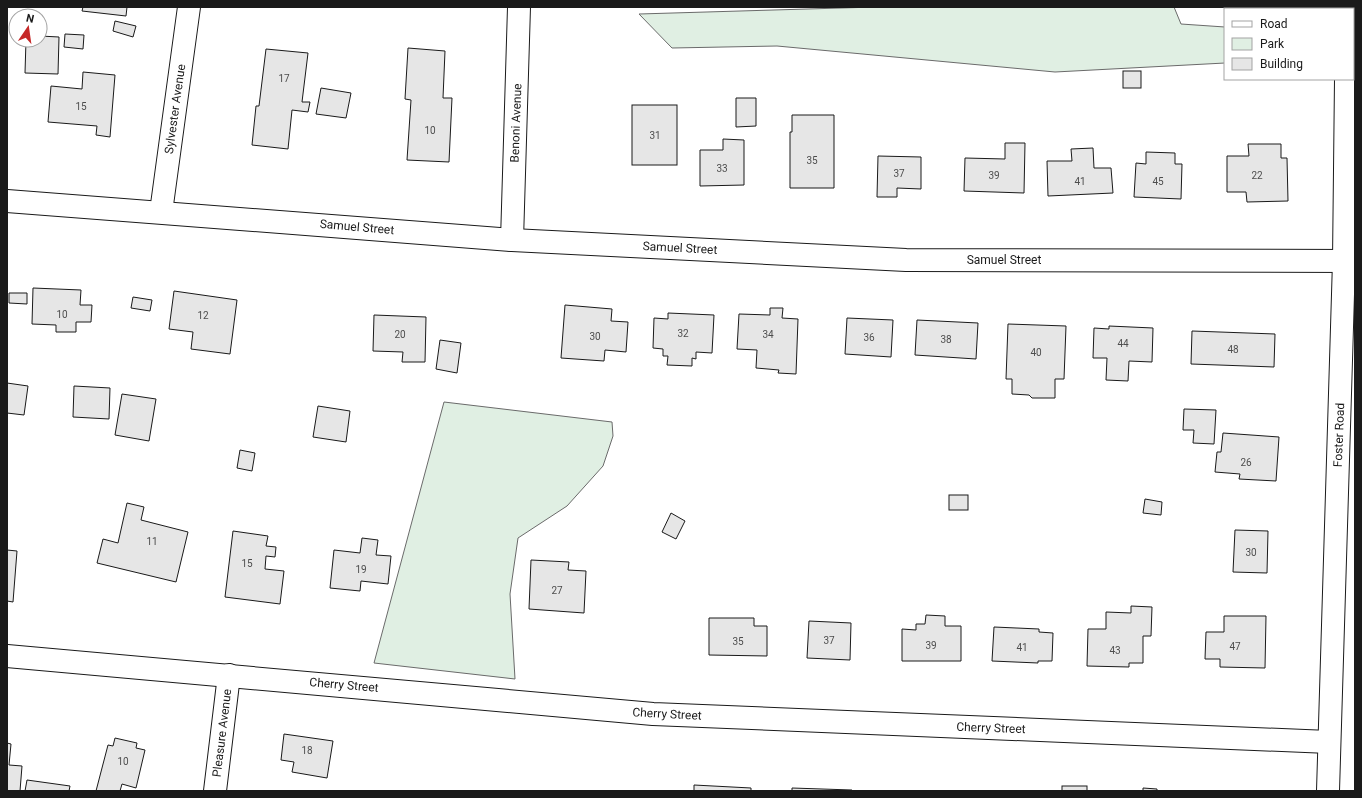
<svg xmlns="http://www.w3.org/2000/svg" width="1362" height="798" viewBox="0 0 1362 798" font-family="Roboto,sans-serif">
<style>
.green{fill:#e0efe3;stroke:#6a6a6a}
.building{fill:#e6e6e6;stroke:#1a1a1a}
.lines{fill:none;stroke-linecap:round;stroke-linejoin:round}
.minor-casing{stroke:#1a1a1a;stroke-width:24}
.minor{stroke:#fff;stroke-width:22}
.labels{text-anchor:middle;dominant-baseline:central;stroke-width:3;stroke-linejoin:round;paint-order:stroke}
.number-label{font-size:10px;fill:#4d4d4d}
.street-label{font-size:12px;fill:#1a1a1a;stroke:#fff}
</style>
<rect width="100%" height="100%" fill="#fff"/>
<g class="green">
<polygon points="875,7 1174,7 1181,24 1225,27 1225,63 1055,72 777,46 672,48 639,14"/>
<polygon points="444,402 612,422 613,436 603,466 567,506 518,538 510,594 515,679 374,663"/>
</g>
<g class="building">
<polygon points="83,7 127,7 126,16 82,11"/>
<polygon points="115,21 136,26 133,37 113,31"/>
<polygon points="65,34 84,35 83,49 64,47"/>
<polygon points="40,36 59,37 58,74 25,73 26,40 40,40"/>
<polygon points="408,48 445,51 443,98 452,98 449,162 407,160 411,100 405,99"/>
<polygon points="266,49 308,53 302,102 310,102 308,112 292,110 288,149 252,145 256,106 259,106"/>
<rect x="1123" y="71" width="18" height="17"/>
<polygon points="83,72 115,75 110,137 96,135 97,126 48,122 51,86 82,89"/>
<polygon points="321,88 351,93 346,118 316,114"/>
<polygon points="736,98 756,98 756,126 736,127"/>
<rect x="632" y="105" width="45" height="60"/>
<polygon points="792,115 834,115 834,188 790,188 790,132 792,132"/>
<polygon points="723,139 744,140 744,185 700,186 700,150 723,150"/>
<polygon points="1005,143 1025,143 1024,193 964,191 965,158 1005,159"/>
<polygon points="1248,144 1281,144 1281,158 1287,158 1288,201 1247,202 1246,192 1227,192 1227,156 1249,156"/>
<polygon points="1093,148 1094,168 1111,168 1113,193 1048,196 1047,161 1072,161 1071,149"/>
<polygon points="1146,152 1175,153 1175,164 1182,164 1181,199 1134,197 1136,163 1146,164"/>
<polygon points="878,156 921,157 921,189 897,188 897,197 877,197"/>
<polygon points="33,288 81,290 80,305 92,305 91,322 76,322 76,332 56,332 56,325 32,324"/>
<polygon points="174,291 237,300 230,354 191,349 193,332 169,329"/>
<polygon points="9,293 27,293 27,304 9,303"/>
<polygon points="133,297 152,300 150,311 131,308"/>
<polygon points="565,305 612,309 611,321 628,322 626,352 605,350 604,361 561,358"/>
<polygon points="770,308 783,308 782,318 798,319 796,374 778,373 779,370 756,368 757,350 737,349 739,314 770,315"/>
<polygon points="668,313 714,315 712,353 696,352 696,359 692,358 692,366 667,365 668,356 663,356 663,349 653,348 654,318 668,319"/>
<polygon points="374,315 426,317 425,362 402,362 403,352 373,351"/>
<polygon points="847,318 893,320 891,357 845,354"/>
<polygon points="917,320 978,323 976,359 915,355"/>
<polygon points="1008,324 1066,326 1064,379 1055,379 1055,398 1032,398 1029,395 1012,394 1012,379 1006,379"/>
<polygon points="1109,326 1153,328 1152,362 1129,361 1128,381 1106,380 1107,358 1093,358 1094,328 1109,329"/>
<polygon points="1192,331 1275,334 1274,367 1191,364"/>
<polygon points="440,340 461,343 457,373 436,369"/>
<polygon points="7,383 28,386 24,415 7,413"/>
<polygon points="74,386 110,388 109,419 73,417"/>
<polygon points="122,394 156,399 149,441 115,435"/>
<polygon points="318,406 350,411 346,442 313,437"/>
<polygon points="1184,409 1216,410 1214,444 1193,443 1194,430 1183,430"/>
<polygon points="1223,433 1279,437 1276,481 1239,479 1240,474 1215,472 1217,452 1221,452"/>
<polygon points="240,450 255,453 252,471 237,468"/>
<rect x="949" y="495" width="19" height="15"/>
<polygon points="1145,499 1162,502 1161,515 1143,513"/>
<polygon points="127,503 144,507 141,520 188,532 176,582 97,563 103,539 118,543"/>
<polygon points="671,513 685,521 676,539 662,532"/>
<polygon points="1235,530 1268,531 1267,573 1233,572"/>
<polygon points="233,531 268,536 266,546 276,547 275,557 266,556 265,569 284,571 280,604 225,597"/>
<polygon points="362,538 378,540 376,555 391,556 388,584 361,581 360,591 330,588 334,550 360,553"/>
<polygon points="7,550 17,551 13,602 7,601"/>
<polygon points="531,560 569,562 568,570 586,571 584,613 529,609"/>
<polygon points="1131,606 1152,607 1151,636 1143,636 1143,663 1129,663 1129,667 1087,666 1088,629 1106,629 1106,612 1131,613"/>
<polygon points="926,615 945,616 945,626 961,626 961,661 902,661 902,629 916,630 916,624 925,624"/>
<polygon points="1224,616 1266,616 1265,668 1220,667 1220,659 1205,659 1206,632 1224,632"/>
<polygon points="709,618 754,618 754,626 767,626 767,656 709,655"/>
<polygon points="809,621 851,623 850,660 807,658"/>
<polygon points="994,627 1039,629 1039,632 1053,633 1052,661 1038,661 1038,663 992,661"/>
<polygon points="284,734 333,741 327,778 292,772 294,762 281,760"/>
<polygon points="115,738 137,743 136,748 145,750 136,788 122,784 120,791 96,791 108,745 113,746"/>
<polygon points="7,743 11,744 9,765 22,766 20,791 7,791"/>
<polygon points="27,780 70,786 69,791 25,791"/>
<polygon points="694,785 751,788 751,791 694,791"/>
<rect x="1062" y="786" width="25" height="5"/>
<polygon points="792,788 852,790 852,791 792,791"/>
<polygon points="1143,788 1157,789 1157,791 1143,791"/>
</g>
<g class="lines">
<defs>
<g id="minor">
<polyline points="1346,9 1346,7"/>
<polyline points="7,201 512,240 906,260 1355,261"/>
<polyline points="161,212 189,7"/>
<polyline points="512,240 519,7"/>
<polyline points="7,656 653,714 1329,742"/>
<polyline points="215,791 229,675"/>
<polyline points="1328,791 1344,261 1346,79"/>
</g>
</defs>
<use href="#minor" class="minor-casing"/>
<use href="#minor" class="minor"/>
</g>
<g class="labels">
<g class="number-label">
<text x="284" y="78">17</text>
<text x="81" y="106">15</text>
<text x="430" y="130">10</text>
<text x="655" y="135">31</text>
<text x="812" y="160">35</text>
<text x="722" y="168">33</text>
<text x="899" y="173">37</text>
<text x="994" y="175">39</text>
<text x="1257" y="175">22</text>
<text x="1080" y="181">41</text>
<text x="1158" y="181">45</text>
<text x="62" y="314">10</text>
<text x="203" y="315">12</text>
<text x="683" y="333">32</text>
<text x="400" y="334">20</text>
<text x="768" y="334">34</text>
<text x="595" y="336">30</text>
<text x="869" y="337">36</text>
<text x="946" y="339">38</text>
<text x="1123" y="343">44</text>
<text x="1233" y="349">48</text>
<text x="1036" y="352">40</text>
<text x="1246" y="462">26</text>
<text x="152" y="541">11</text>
<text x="1251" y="552">30</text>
<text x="247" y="563">15</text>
<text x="361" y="569">19</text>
<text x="557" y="590">27</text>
<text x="829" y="640">37</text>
<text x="738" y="641">35</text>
<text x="931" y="645">39</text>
<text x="1235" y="646">47</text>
<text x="1022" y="647">41</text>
<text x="1115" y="650">43</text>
<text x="307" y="750">18</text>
<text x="123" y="761">10</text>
</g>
<g class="street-label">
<text transform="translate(175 109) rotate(-82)">Sylvester Avenue</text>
<text transform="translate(516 123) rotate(-88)">Benoni Avenue</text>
<text transform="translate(357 227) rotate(5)">Samuel Street</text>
<text transform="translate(680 248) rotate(3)">Samuel Street</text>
<text x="1004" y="260">Samuel Street</text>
<text transform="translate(1339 435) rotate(-88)">Foster Road</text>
<text transform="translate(344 685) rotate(5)">Cherry Street</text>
<text transform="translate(667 714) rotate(3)">Cherry Street</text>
<text transform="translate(991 728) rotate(2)">Cherry Street</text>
<text transform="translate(222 733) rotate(-83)">Pleasure Avenue</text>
</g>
</g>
<rect width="1362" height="798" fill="none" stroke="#1a1a1a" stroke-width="16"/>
<rect x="1224" y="8" width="130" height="72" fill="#ffffff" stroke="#a3a3a3"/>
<rect x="1232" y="21" width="20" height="6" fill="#ffffff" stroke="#a3a3a3"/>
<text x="1260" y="28" font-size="12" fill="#1a1a1a">Road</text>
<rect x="1232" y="38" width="20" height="12" fill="#e0efe3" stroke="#a3a3a3"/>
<text x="1260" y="48" font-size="12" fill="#1a1a1a">Park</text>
<rect x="1232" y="58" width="20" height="12" fill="#e6e6e6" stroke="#a3a3a3"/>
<text x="1260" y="68" font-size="12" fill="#1a1a1a">Building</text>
<g transform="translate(28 28) rotate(13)"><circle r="19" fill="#ffffff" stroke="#a3a3a3"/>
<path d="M0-3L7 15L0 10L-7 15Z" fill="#c62828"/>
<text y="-6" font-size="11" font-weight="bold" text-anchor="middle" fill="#1a1a1a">N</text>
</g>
</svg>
